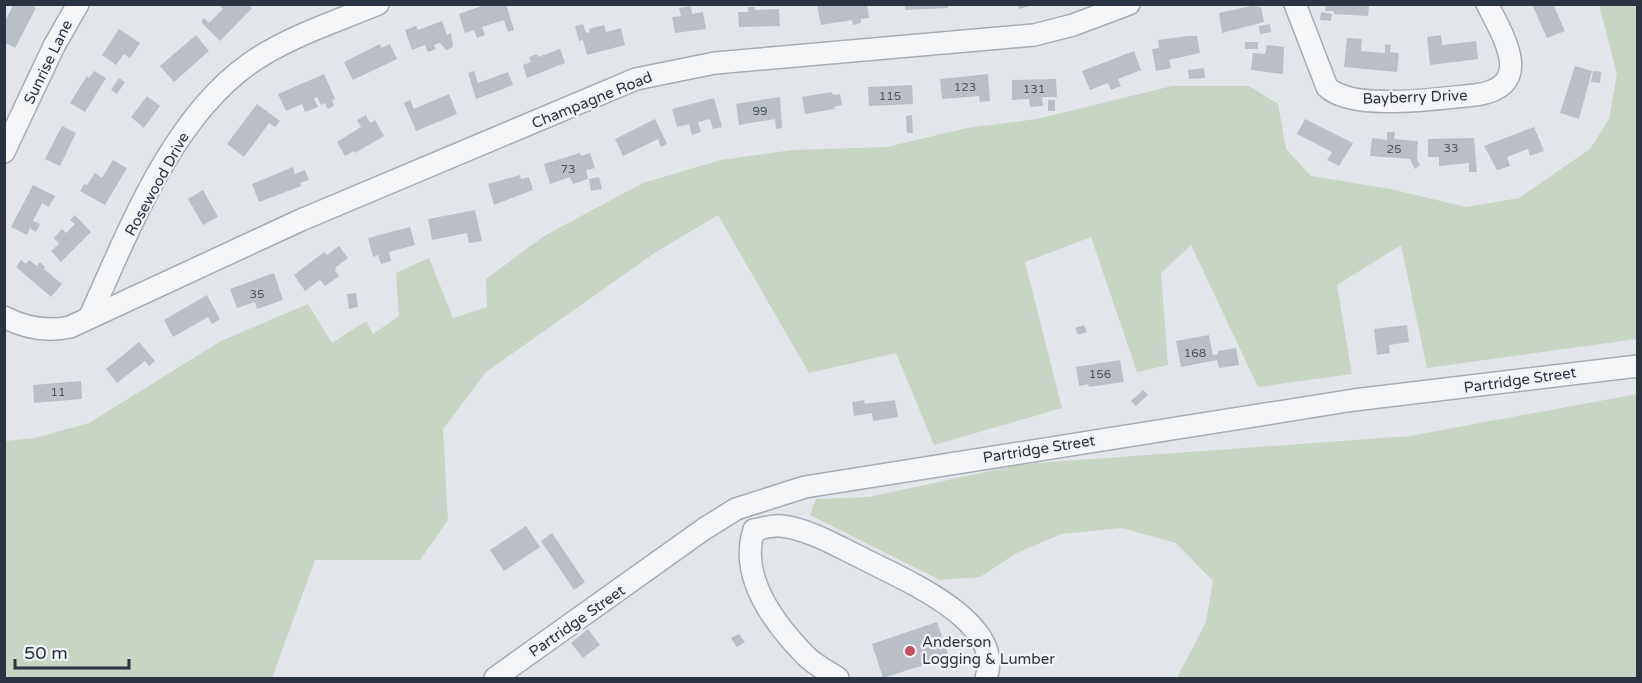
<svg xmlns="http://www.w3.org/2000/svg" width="1642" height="683" viewBox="0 0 1642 683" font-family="'Varela Round',sans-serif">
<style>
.green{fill:#c8d4c4}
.building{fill:#babfc7}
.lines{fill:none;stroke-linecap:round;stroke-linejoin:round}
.minor-casing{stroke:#a7acb4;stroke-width:24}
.minor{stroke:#f5f6f8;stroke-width:21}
.poi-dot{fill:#c84e5f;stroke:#f2f4f7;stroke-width:2}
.labels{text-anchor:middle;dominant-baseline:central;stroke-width:4.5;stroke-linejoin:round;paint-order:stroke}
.number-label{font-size:12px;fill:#4f5662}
.street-label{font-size:15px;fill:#2b3341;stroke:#f2f4f7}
.poi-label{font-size:15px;fill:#2b3341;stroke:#f2f4f7;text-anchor:start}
</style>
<rect width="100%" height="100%" fill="#e2e5ea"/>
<g class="green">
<polygon points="1599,5 1637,5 1637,339 1427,368 1401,245 1337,285 1352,374 1258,387 1191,245 1161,273 1168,365 1137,372 1091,237 1025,262 1062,408 934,445 896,353 809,373 718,215 656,252 486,372 443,429 448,520 420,560 315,560 272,678 5,678 5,441 35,438 89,423 221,341 308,304 332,343 366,321 373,334 399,316 396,273 429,258 453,318 487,307 486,279 544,236 643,183 721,160 793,150 887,147 967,128 1037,119 1172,86 1249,86 1278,104 1286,149 1311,176 1390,189 1466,207 1519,198 1590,149 1609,119 1617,74"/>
<polygon points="1637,394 1637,678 1177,678 1206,622 1213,581 1176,543 1122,528 1061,534 1015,554 980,577 940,580 810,515 816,499 869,497 1023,464 1410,436"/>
</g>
<g class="building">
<polygon points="14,4 30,4 36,8 15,48 4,42 4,23"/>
<polygon points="218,4 248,4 252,8 220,41 201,22 204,18 209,23 223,9"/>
<polygon points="487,4 506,4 514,30 508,32 504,20 482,27 485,35 477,38 474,30 465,33 459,14"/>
<polygon points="867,4 869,18 861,19 861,23 853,25 852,20 821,25 817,5"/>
<polygon points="905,4 948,4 948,8 905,10"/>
<polygon points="1018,4 1033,4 1033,5 1019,9"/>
<polygon points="1326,4 1369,4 1368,16 1334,14 1334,11 1325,11"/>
<polygon points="1532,4 1553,4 1565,31 1547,38"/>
<polygon points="691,6 692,14 703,12 706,29 675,33 672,17 681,16 679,8"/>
<polygon points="1251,6 1261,7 1264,22 1222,33 1219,13"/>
<polygon points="748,7 755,7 755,10 779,9 780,26 739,27 738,12 748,12"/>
<polygon points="1321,12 1332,14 1331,21 1320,20"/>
<polygon points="442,21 447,35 451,33 453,47 446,50 440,43 434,45 436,49 428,52 425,45 412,50 405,30 416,26 418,30"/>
<polygon points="583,24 586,33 590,32 589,29 604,25 606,32 621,28 625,45 587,55 583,40 579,41 575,26"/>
<polygon points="1270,24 1271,32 1260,34 1259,26"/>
<polygon points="119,29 140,43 130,58 124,54 116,65 102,55"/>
<polygon points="196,35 209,51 174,82 160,66"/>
<polygon points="1441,35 1442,45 1476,41 1478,59 1430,65 1427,37"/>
<polygon points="1188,36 1197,36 1200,53 1169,60 1171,68 1156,71 1152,49 1159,48 1158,40"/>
<polygon points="1347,38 1362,39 1361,51 1385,53 1385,44 1391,45 1390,52 1399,53 1397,72 1344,67"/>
<rect x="1245" y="42" width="13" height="7"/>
<polygon points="380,44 381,48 390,44 397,59 353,80 344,62"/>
<polygon points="1267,45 1284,47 1283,74 1251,70 1253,53 1265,54"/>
<polygon points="560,49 565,63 527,78 523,65 531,62 529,57 537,54 538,57"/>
<polygon points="1134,51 1141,70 1118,79 1121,86 1111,90 1108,83 1090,90 1082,71"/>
<polygon points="1575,66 1592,71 1579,119 1560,113"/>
<polygon points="1204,68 1205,78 1189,79 1188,70"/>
<polygon points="94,71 106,78 85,112 70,103 87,76 89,78"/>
<polygon points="474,71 478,83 508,72 513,85 476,99 468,73"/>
<polygon points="1593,71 1601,72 1600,83 1591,82"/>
<polygon points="324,74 335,99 332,100 334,106 328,109 325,103 321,105 317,97 314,98 318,107 305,112 302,104 286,111 278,94"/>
<polygon points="988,74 990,101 980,102 979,96 942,99 940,79"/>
<polygon points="119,78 125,82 117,94 111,90"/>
<polygon points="1056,79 1057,97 1042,97 1043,106 1030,107 1029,99 1012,100 1012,80"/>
<polygon points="912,85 913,104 869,106 868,87"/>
<polygon points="832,92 833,95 840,94 842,105 834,107 835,109 805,114 802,97"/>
<polygon points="449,94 457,114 416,131 404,103 410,100 414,109"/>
<polygon points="147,96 160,106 144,128 131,117"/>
<polygon points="780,97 782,128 776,129 775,119 739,125 736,104"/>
<polygon points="714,98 722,127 713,129 710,119 698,122 701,132 692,135 689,124 677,127 672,109"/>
<rect x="1048" y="100" width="7" height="11"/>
<polygon points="257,104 280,121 275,127 269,123 244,157 227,144"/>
<polygon points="366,115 370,123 375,120 384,136 355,153 354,151 345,156 337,142 361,127 357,120"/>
<polygon points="912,115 913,133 907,133 906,116"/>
<polygon points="655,119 667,144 661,147 658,139 623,156 615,139"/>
<polygon points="1305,119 1353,143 1339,166 1327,160 1332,152 1297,134"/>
<polygon points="62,126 76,133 60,166 45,159"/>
<polygon points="1534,127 1544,151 1530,156 1528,149 1507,157 1510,166 1497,170 1484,146"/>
<polygon points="1387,132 1395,132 1394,139 1418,141 1417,159 1420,165 1415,169 1410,159 1370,156 1372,138 1387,140"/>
<polygon points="1474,138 1477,172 1469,172 1469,163 1439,166 1439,157 1428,157 1428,139"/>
<polygon points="580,153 581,156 590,153 595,168 586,170 588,179 573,184 570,177 550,184 544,164"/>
<polygon points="113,160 127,168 105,205 80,191 84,184 87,185 95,173 102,178"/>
<polygon points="293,167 295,174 305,170 309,180 300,183 301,186 259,202 252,184"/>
<polygon points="520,175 521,179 529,177 533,190 494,205 488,184"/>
<polygon points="599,177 602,189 591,191 589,179"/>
<polygon points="33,185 55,196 49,207 42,203 33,221 40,224 36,232 30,228 27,235 11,227"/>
<polygon points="203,190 218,217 203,225 188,199"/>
<polygon points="475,210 482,241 469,243 467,233 432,240 428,219"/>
<polygon points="75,215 91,232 61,262 51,251 59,244 54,238 62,229 66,233 75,224 70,220"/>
<polygon points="410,227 415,245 389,252 391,261 381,264 378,255 373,257 368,238"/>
<polygon points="339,246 348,258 336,267 335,271 339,276 325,286 320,280 305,291 294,275 324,252 327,255"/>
<polygon points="21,260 26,264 29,260 37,266 40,262 45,267 44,269 62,284 51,297 16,267"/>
<polygon points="274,273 283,300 257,309 255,302 237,308 230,289"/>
<polygon points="356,293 358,307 349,309 347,294"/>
<polygon points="207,295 220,319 212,324 208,317 173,337 164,320"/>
<polygon points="1084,325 1087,332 1078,335 1075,328"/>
<polygon points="1407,325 1409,342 1389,345 1390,353 1377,355 1374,329"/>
<polygon points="1209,335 1213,355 1218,354 1218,351 1236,348 1239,365 1219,368 1217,360 1181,367 1176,341"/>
<polygon points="139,342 155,361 149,366 145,361 117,383 106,369"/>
<polygon points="1120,360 1124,382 1089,387 1088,384 1079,386 1076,367"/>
<polygon points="81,381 82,399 34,403 33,385"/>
<polygon points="1143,390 1148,395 1136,406 1131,401"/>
<polygon points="864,400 865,404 895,400 898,417 873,421 872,413 854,416 852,402"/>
<polygon points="526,526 540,547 504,571 490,550"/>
<polygon points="552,533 585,582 574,590 541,541"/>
<polygon points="937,622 949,657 883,678 872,644"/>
<polygon points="588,629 600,645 583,658 571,643"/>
<polygon points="739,634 745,642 737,647 731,638"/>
</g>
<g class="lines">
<defs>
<g id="minor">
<path d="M1295 4 1327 87C1353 112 1440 98 1475 95 1535 87 1505 39 1487 4"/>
<polyline points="4,152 54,46 78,4"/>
<path d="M4 317C25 328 47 332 70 327L301 220 636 79 715 63 1034 35 1073 25 1129 4"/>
<path d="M89 318C128 233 170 120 249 64 287 37 335 22 378 4"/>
<path d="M754 530C763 528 773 525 781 526 809 529 837 546 862 558 900 578 1007 621 986 678"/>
<path d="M754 530C739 575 773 622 804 654 813 664 827 671 838 678"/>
<polyline points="495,678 704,529 736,509 805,487 1354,400 1638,366"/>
</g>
</defs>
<use href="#minor" class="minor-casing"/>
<use href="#minor" class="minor"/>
</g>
<circle class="poi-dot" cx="910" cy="651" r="6"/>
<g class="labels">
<g class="number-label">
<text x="965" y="87">123</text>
<text x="1034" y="89">131</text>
<text x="890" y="96">115</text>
<text x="760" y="111">99</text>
<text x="1451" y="148">33</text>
<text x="1394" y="149">25</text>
<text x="568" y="169">73</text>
<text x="257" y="294">35</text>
<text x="1195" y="353">168</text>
<text x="1100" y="374">156</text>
<text x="58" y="392">11</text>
</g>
<g class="street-label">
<text transform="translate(48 62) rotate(-64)">Sunrise Lane</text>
<text transform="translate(1415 97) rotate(-2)">Bayberry Drive</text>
<text transform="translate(592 100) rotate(-22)">Champagne Road</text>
<text transform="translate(157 184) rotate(-61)">Rosewood Drive</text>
<text transform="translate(1520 380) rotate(-8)">Partridge Street</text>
<text transform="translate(1039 449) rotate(-9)">Partridge Street</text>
<text transform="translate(577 621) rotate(-35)">Partridge Street</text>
</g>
<g class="poi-label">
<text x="922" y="642">Anderson<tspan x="922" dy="17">Logging &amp; Lumber</tspan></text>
</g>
</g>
<rect width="1642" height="683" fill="none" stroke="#2b3341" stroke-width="12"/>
<path d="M15 659v9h114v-9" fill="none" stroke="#2b3341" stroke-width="3"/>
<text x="24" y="659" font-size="18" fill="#2b3341" stroke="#f2f4f7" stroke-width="4.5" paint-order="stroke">50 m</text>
</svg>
